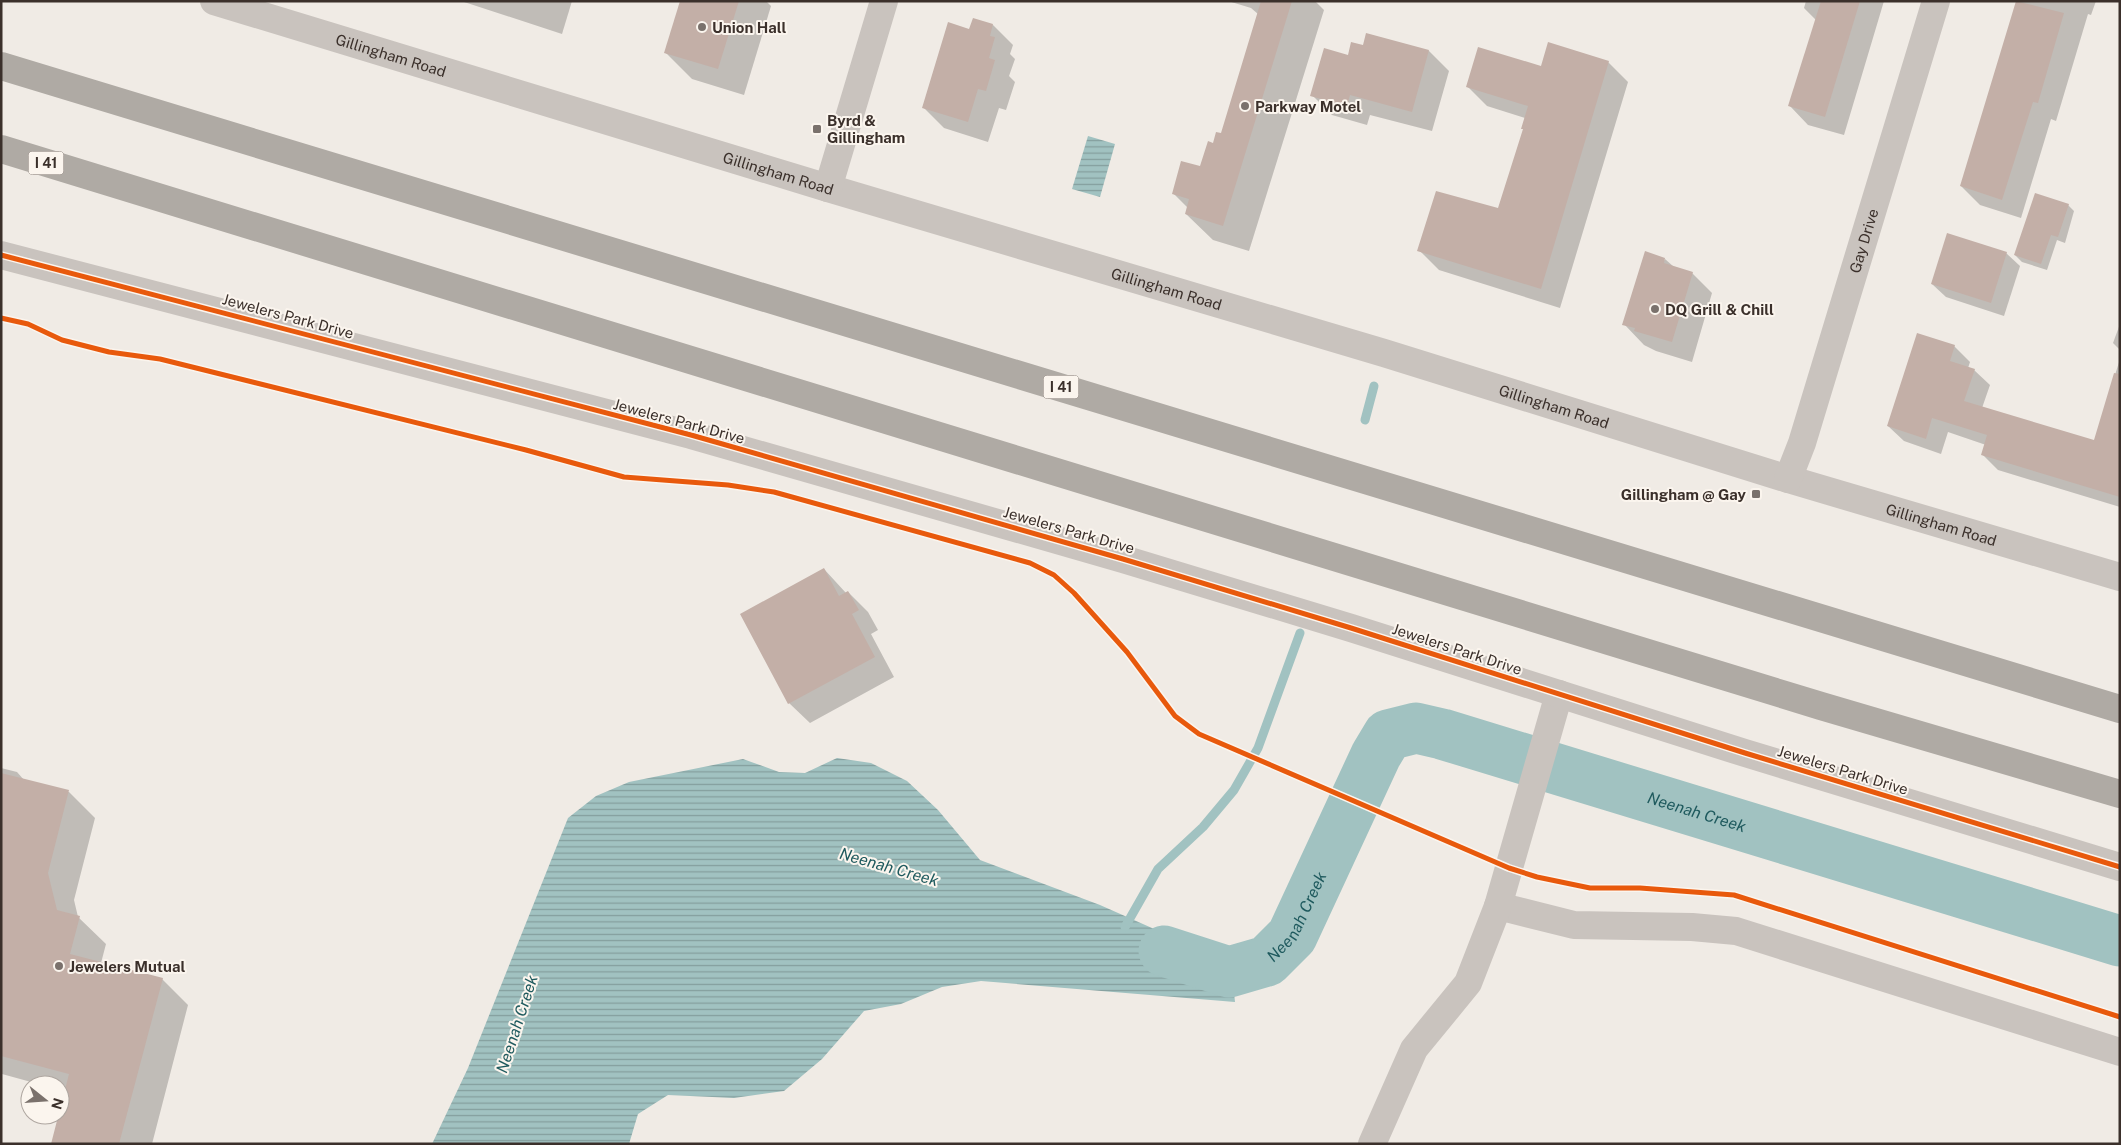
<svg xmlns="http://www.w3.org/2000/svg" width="2121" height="1145" viewBox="0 0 2121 1145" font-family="'Public Sans',sans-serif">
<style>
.water{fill:url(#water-rules)}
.shadow{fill:#0003}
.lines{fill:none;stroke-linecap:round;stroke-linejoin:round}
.stream{stroke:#a1c2c1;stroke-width:9}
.river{stroke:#a1c2c1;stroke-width:51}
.building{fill:#c3afa7}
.minor{stroke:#c9c3be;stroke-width:28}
.tertiary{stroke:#c9c3be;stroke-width:28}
.motorway{stroke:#afaaa4;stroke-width:28}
.cycleway-casing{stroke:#fbf5ee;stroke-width:8}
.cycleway{stroke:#e8590c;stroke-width:5}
.poi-dot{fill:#7a716c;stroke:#fbf5ee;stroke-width:2}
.labels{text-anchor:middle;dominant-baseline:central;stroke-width:4;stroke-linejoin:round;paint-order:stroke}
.shield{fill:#fbf5ee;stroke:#756b66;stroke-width:1}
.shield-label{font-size:14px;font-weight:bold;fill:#3b302b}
.poi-label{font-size:15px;font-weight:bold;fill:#3b302b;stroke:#fbf5ee;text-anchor:start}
.street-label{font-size:15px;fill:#3b302b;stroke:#fbf5ee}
.water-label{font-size:16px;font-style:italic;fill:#1f5a5e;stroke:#fbf5ee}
</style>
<defs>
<pattern id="water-rules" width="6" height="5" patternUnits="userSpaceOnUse" patternTransform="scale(1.25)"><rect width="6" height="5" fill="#a1c2c1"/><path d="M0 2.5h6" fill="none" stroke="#849e9d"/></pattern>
</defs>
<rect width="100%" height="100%" fill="#f0ebe5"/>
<g class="water">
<polygon points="1088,136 1115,144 1100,197 1072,189"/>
<polygon points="837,758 871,763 907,781 938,810 980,860 1100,905 1231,963 1235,1002 981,981 942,987 901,1004 864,1011 822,1059 784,1091 734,1098 668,1095 638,1114 629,1144 432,1144 468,1068 568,818 596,796 629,782 743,759 779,772 805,773"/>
</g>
<g class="shadow">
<polygon points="461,1 572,1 562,34"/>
<polygon points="681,1 766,1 771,6 744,95 692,79 666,53"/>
<polygon points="1228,1 1315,1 1324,10 1249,251 1213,240 1186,214 1188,208 1173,193 1201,168 1222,135 1258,14 1251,8"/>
<polygon points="1806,1 1884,1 1844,135 1808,125 1790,106 1816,20 1804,8"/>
<polygon points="2018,1 2096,1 2091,15 2088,14 2056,121 2051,119 2021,218 1980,205 1961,186"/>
<polygon points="993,25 1013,45 1010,54 1015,59 1009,76 1015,82 1006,110 999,108 988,142 944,128 924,108 970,30"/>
<polygon points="1367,34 1429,51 1449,71 1432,131 1370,115 1367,125 1332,115 1312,95 1349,57 1363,47"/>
<polygon points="1608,62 1628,82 1560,308 1439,270 1419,250 1499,210 1524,130 1522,128 1525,118 1487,106 1467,86 1542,67"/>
<polygon points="2068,205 2074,211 2065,243 2057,240 2047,270 2022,262 2015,255"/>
<polygon points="2006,253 2020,266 2004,316 1946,297 1932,284"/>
<polygon points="1665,259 1674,267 1692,273 1712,293 1692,362 1656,351 1644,345 1624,324"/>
<polygon points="2120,324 2120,350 2113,343"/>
<polygon points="1954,346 1970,362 1968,368 1974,370 1990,385 1982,408 2094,442 2120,359 2120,507 1998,470 1983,455 1986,445 1948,432 1941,454 1904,441 1888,426"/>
<polygon points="824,569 846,593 848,592 868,612 878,630 871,634 894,677 810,723 789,703"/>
<polygon points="1,768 17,772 24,780 69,792 95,818 74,900 78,917 106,944 101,963 162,979 188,1005 152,1144 53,1144 66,1091 60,1090 60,1085 42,1085 2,1074 1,1077"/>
</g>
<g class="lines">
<g class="stream">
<polyline points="1365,420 1374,386"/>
<polyline points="1125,927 1158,869 1203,827 1234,790 1258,748 1300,633"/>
</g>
<path class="river" id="s1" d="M1164 951 1229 972 1267 961 1292 936 1376 755 1388 735 1416 728 1442 734 2120 941"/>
</g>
<g class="building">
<polygon points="680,1 739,1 718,69 664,53"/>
<polygon points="1261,1 1292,1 1223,226 1185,214 1189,199 1172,194 1181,161 1200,166 1208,141 1213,143 1216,132 1221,133"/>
<polygon points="1821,1 1860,1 1825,117 1788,106"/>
<polygon points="2016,1 2064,13 2038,103 2033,102 2002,200 1960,186"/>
<polygon points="973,18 993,24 990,36 995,37 989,58 995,60 986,91 978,89 968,122 922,108 948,22 969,29"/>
<polygon points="1366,33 1429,50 1412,112 1350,95 1347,106 1310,96 1324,48 1348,55 1351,42 1363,45"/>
<polygon points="1548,42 1609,61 1541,289 1417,251 1436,191 1498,208 1523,129 1521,129 1528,106 1466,87 1478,47 1541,66"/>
<polygon points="2035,193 2069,204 2058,237 2051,235 2041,264 2014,255"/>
<polygon points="1947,233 2007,252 1991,303 1931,284"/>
<polygon points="1645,251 1665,258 1664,263 1693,272 1672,342 1634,331 1635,328 1622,325"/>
<polygon points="1917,333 1955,345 1950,361 1975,369 1964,401 2094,440 2114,373 2120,374 2120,497 1981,455 1987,435 1932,418 1926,439 1887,426"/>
<polygon points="824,568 839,596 848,591 859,610 852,614 875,657 788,704 740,614"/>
<polygon points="1,773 69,790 48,873 57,910 80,916 70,954 163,978 119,1144 51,1144 69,1074 1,1056"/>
</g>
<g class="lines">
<g class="minor">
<path id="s2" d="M214 1 828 188 1384 353 1788 479 2120 577"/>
<polyline points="828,188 884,1"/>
<path id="s3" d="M1788 479 1802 443 1936 1"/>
<polyline points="1498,906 1574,925 1692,927 1736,931 2120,1052"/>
<polyline points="1372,1144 1414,1049 1468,983 1498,906 1559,694"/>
</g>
<polyline class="tertiary" points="1,255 691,435 1123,559 1351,628 1745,753 2120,867"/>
<g class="motorway">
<polyline points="1,66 2120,709"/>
<polyline points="1,149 1821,706 2120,794"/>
</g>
<defs>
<g id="cycleway">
<polyline points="1,255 691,435 1123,559 1351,628 1745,753 2120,867"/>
<polyline points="1,318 28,324 62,340 109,352 160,359 526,450 624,477 728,485 774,492 1030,563 1054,575 1074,593 1127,652 1175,716 1199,734 1509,868 1537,877 1590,888 1640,888 1734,895 2120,1017"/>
</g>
</defs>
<use href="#cycleway" class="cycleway-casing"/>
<use href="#cycleway" class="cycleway"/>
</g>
<g class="poi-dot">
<circle cx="702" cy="27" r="5"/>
<circle cx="1245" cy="106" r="5"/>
<rect x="812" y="124" width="10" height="10" rx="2.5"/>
<circle cx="1655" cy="309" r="5"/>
<rect x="1751" y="489" width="10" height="10" rx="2.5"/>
<circle cx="59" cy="966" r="5"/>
</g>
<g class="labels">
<g class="shield">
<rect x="28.5" y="151.5" width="35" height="23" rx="4"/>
<rect x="1043.5" y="375.5" width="35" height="23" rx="4"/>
</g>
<g class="shield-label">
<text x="46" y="163">I 41</text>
<text x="1061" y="387">I 41</text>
</g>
<g class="poi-label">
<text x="712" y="27">Union Hall</text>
<text x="1255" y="106">Parkway Motel</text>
<text x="827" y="120">Byrd &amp;<tspan x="827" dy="17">Gillingham</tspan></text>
<text x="1665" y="309">DQ Grill &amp; Chill</text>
<text x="1746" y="494" text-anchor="end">Gillingham @ Gay</text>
<text x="69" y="966">Jewelers Mutual</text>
</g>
<g class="street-label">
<text stroke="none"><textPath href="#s2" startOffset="185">Gillingham Road</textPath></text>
<text stroke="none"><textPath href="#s2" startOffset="590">Gillingham Road</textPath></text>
<text stroke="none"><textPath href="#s3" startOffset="250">Gay Drive</textPath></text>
<text stroke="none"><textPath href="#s2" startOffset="995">Gillingham Road</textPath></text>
<text transform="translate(288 316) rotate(15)">Jewelers Park Drive</text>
<text stroke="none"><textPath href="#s2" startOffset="1400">Gillingham Road</textPath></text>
<text transform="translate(679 421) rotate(15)">Jewelers Park Drive</text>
<text stroke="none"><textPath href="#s2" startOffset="1805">Gillingham Road</textPath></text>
<text transform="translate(1069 530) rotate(16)">Jewelers Park Drive</text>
<text transform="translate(1457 649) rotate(18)">Jewelers Park Drive</text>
<text transform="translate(1843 770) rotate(17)">Jewelers Park Drive</text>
</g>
<g class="water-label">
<text stroke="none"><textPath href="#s1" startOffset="688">Neenah Creek</textPath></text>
<text transform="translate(889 867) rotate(16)">Neenah Creek</text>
<text stroke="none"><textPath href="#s1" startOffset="162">Neenah Creek</textPath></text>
<text transform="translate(517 1024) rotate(-72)">Neenah Creek</text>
</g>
</g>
<rect width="2121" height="1145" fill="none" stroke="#3b302b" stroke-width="5"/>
<g transform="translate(45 1100) rotate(107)"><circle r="24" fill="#fbf5ee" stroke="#aea6a0"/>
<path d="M0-4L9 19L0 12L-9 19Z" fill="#7a716c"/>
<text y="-8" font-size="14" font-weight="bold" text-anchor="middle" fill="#3b302b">N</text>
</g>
</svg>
